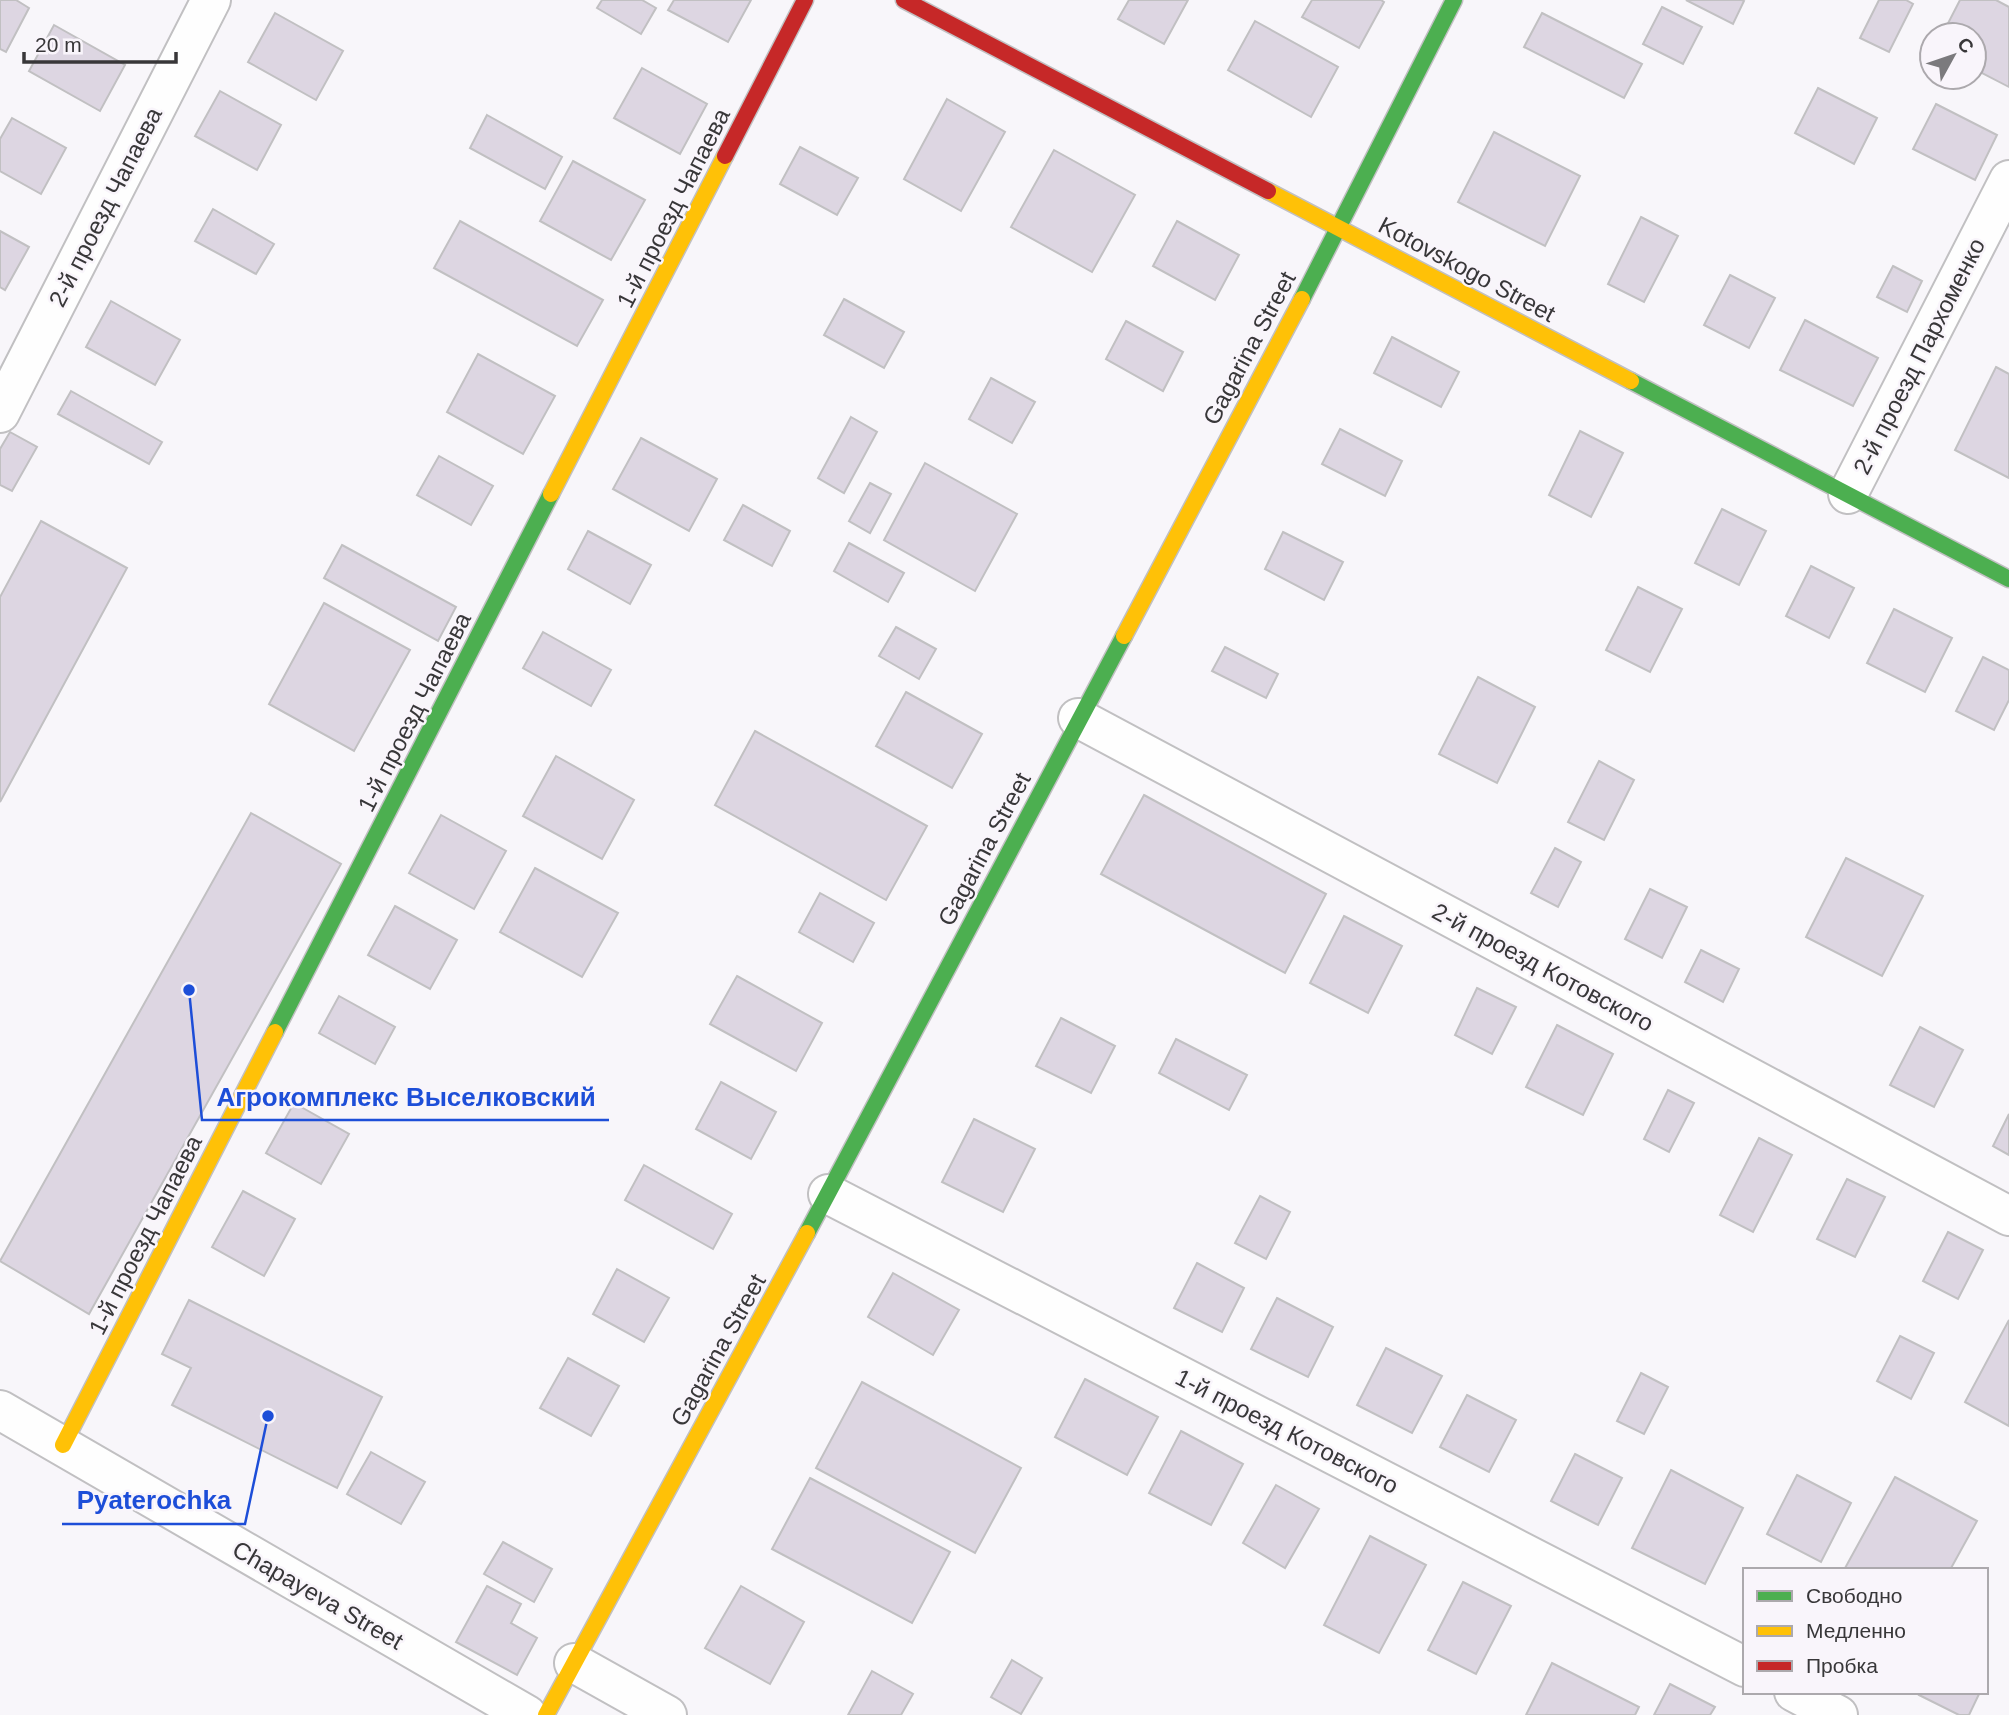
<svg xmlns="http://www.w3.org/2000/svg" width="2009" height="1715" viewBox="0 0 2009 1715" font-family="Helvetica,sans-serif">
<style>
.building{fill:#ddd6e2;stroke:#c1c0c2;stroke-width:2}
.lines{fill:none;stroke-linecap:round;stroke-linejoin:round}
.street-casing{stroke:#c1c0c2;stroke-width:42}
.fast-casing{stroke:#c1c0c2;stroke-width:19}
.slow-casing{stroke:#c1c0c2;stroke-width:19}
.jam-casing{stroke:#c1c0c2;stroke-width:19}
.street{stroke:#fefefe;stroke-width:38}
.fast{stroke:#4caf50;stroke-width:16}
.slow{stroke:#ffc107;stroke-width:16}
.jam{stroke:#c62828;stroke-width:16}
.labels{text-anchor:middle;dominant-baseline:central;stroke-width:5;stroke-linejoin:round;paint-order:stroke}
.street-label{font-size:24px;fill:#383739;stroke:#f9f5fb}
.leader{fill:none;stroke:#1d4ed8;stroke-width:2.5}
.callout-dot{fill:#1d4ed8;stroke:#f9f5fb;stroke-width:2.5}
.callout-label{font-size:26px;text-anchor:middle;font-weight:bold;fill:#1d4ed8;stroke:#f9f5fb;stroke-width:5;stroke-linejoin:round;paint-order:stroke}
</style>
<rect width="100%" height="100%" fill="#f8f6fa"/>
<g class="building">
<polygon points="0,0 16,0 29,8 6,52 0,49"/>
<polygon points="602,0 642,0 656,8 641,34 597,8"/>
<polygon points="674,0 751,0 728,42 668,10"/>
<polygon points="1129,0 1188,0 1164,44 1118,19"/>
<polygon points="1312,0 1381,0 1384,2 1359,48 1302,17"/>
<polygon points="1686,0 1742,0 1744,1 1733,24"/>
<polygon points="1879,0 1906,0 1913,4 1889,52 1860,38"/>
<polygon points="1960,0 1996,0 2009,7 2009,87 1974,69 1974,35 1942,35"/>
<polygon points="1662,7 1702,27 1683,64 1643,44"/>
<polygon points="275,13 343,51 316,100 248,62"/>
<polygon points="1542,13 1642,64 1624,98 1524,47"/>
<polygon points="1255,21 1338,67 1311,117 1228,70"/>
<polygon points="54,25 125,65 100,111 29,71"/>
<polygon points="642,68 707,104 680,154 614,118"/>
<polygon points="1818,88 1877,118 1854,164 1795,133"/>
<polygon points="220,91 281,125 257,170 195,136"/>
<polygon points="947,99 1005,132 961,211 904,179"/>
<polygon points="1936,104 1997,135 1975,180 1913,149"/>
<polygon points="487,115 562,157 545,189 470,148"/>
<polygon points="12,118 66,148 41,194 0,171 0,139"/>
<polygon points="1494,132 1580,176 1545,246 1458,202"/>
<polygon points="800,147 858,178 837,215 780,184"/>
<polygon points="1054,150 1135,195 1092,272 1011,227"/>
<polygon points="573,161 645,200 611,260 540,221"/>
<polygon points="213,209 274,244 256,274 195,241"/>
<polygon points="1641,217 1678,236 1644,302 1608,284"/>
<polygon points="460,221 603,300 577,346 434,268"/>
<polygon points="1177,221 1239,255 1215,300 1153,266"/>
<polygon points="0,231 29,247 5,290 0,287"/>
<polygon points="1893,266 1922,281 1907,312 1877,297"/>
<polygon points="1730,275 1775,298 1749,348 1704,325"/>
<polygon points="844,299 904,332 884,368 824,335"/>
<polygon points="111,301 180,340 155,385 86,347"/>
<polygon points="1805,320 1878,358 1853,406 1780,370"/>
<polygon points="1126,321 1183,352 1163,391 1106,359"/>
<polygon points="1392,337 1459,372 1441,407 1374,373"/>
<polygon points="478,354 555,396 523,454 447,412"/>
<polygon points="1996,367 2009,374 2009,478 1955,450"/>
<polygon points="991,378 1035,402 1012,443 969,419"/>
<polygon points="71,391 162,442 149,464 58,414"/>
<polygon points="851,417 877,432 844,493 818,478"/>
<polygon points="1340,429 1402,461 1385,496 1322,464"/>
<polygon points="1580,431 1623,453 1591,517 1549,495"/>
<polygon points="10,432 37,447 12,491 0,485 0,449"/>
<polygon points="641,438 717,479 689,531 613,489"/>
<polygon points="439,456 493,486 471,525 417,495"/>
<polygon points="925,463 1017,514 975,591 884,540"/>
<polygon points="870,483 891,494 870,533 849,521"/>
<polygon points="743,505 790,531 772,566 724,540"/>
<polygon points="1722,509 1766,531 1739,585 1695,563"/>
<polygon points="41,521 127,568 0,802 0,597"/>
<polygon points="588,531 651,565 630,604 568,569"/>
<polygon points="1283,532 1343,562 1324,600 1265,569"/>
<polygon points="849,543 904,573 888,602 834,571"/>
<polygon points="342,545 456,607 438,641 324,578"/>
<polygon points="1811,566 1854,588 1829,638 1786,616"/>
<polygon points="1638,587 1682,609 1650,672 1606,650"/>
<polygon points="324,603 410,650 354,751 269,704"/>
<polygon points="1894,609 1952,638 1925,692 1867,663"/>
<polygon points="896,627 936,649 919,679 879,656"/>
<polygon points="543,632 611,670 591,706 523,668"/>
<polygon points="1225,647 1278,674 1266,698 1212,671"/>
<polygon points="1983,657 2009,670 2009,700 1994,730 1956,711"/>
<polygon points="1478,677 1535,707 1497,783 1439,754"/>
<polygon points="906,692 982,734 952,788 876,746"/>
<polygon points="755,731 927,826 886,900 715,805"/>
<polygon points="556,756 634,800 602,859 523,816"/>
<polygon points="1599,761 1634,780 1604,840 1568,822"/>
<polygon points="1144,795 1326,894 1285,973 1101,874"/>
<polygon points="251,813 341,864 89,1314 0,1261"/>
<polygon points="441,815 506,851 474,909 409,873"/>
<polygon points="1555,848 1581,862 1558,907 1531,893"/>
<polygon points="1846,858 1923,896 1882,976 1806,937"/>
<polygon points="535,868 618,913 582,977 500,932"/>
<polygon points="1650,889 1687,907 1662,958 1625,939"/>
<polygon points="820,893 874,923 853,962 799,932"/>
<polygon points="395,906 457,940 430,989 368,955"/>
<polygon points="1344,916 1402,946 1368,1013 1310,983"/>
<polygon points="1701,950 1739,969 1723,1002 1685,982"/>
<polygon points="737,976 822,1023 796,1071 710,1024"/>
<polygon points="1477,988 1516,1007 1492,1054 1455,1035"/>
<polygon points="339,996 395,1027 375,1064 319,1033"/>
<polygon points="1061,1018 1115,1046 1091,1093 1036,1066"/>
<polygon points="1557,1025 1613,1054 1583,1115 1526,1087"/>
<polygon points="1920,1027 1963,1050 1934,1107 1890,1085"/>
<polygon points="1176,1039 1247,1075 1229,1110 1159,1073"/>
<polygon points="721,1082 776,1112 751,1159 696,1129"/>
<polygon points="1668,1090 1694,1103 1669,1152 1644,1139"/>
<polygon points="294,1103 349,1134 321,1184 266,1153"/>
<polygon points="2009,1114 2009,1155 1993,1146"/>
<polygon points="974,1119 1035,1149 1003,1212 942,1182"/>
<polygon points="1759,1138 1792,1155 1753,1232 1720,1215"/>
<polygon points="644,1165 732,1214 713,1249 625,1200"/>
<polygon points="1847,1179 1885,1197 1855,1257 1817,1239"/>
<polygon points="243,1191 295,1219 264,1276 212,1247"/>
<polygon points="1260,1196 1290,1212 1266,1259 1235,1243"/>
<polygon points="1948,1232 1983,1250 1958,1299 1923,1281"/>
<polygon points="1197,1263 1244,1288 1222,1332 1174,1308"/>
<polygon points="617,1269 669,1298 644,1342 593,1314"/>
<polygon points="893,1273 959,1310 933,1355 868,1317"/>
<polygon points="1277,1298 1333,1327 1308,1377 1251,1349"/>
<polygon points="189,1300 382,1397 337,1488 172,1405 191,1368 162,1354"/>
<polygon points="2009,1320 2009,1426 1965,1402"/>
<polygon points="1900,1336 1934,1353 1911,1399 1877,1381"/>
<polygon points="1386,1348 1442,1376 1412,1433 1357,1405"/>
<polygon points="568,1358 619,1386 591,1436 540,1408"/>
<polygon points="1641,1373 1668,1387 1644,1434 1617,1421"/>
<polygon points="1085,1379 1158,1417 1127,1475 1055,1437"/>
<polygon points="862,1382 1021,1468 975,1553 816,1468"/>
<polygon points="1467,1395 1516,1420 1489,1472 1440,1447"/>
<polygon points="1181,1431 1243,1464 1211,1525 1149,1493"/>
<polygon points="371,1452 425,1482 401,1524 347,1494"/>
<polygon points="1575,1454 1622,1478 1598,1525 1551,1501"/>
<polygon points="1671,1470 1743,1508 1705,1584 1632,1548"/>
<polygon points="1797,1475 1851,1503 1821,1562 1767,1534"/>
<polygon points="1895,1477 1977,1521 1950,1570 1844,1570"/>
<polygon points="810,1478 950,1552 912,1623 772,1549"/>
<polygon points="1276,1485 1319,1509 1285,1568 1243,1543"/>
<polygon points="1370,1536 1426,1565 1379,1653 1324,1625"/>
<polygon points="503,1542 552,1569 534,1602 484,1574"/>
<polygon points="1463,1582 1511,1606 1476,1674 1428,1650"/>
<polygon points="487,1586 521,1604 511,1623 537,1638 517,1675 456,1642"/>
<polygon points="741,1586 804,1622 770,1684 705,1648"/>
<polygon points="1012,1660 1042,1678 1021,1714 991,1697"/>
<polygon points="1552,1663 1639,1707 1635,1715 1526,1715"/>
<polygon points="872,1671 913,1694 901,1715 848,1715"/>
<polygon points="1670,1684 1715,1707 1710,1715 1654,1715"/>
<polygon points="1921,1692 1980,1692 1969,1715 1959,1715 1919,1695"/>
</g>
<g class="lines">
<defs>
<g id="street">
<polyline points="0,413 211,0"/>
<polyline points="1848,494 2009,180"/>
<polyline points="1078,718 2009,1216"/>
<polyline points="828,1194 1745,1667"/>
<polyline points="0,1410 527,1715"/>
<polyline points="574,1663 667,1715"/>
<polyline points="1794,1692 1838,1715"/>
</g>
<g id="fast">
<polyline points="1302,299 1454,0"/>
<polyline points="1631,381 2009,579"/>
<polyline points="275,1032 551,494"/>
<polyline points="807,1233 1124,636"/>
</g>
<g id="slow">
<polyline points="1268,191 1631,381"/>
<polyline points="551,494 725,156"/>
<polyline points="1124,636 1302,299"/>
<polyline points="63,1445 275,1032"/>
<polyline points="546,1715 807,1233"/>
</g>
<g id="jam">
<polyline points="904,0 1268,191"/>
<polyline points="725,156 805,0"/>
</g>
</defs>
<use href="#street" class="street-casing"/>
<use href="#fast" class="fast-casing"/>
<use href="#slow" class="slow-casing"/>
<use href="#jam" class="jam-casing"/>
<use href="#street" class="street"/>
<use href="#fast" class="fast"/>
<use href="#slow" class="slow"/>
<use href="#jam" class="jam"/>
</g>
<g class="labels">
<g class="street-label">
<text transform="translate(105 207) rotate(-63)">2-й проезд Чапаева</text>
<text transform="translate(673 208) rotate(-63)">1-й проезд Чапаева</text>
<text transform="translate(1467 269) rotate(28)">Kotovskogo Street</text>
<text transform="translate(1249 348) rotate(-62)">Gagarina Street</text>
<text transform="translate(1919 356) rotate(-63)">2-й проезд Пархоменко</text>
<text transform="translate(414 712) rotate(-63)">1-й проезд Чапаева</text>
<text transform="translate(984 849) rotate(-62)">Gagarina Street</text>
<text transform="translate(1543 967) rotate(28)">2-й проезд Котовского</text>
<text transform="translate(145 1235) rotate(-63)">1-й проезд Чапаева</text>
<text transform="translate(718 1350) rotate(-61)">Gagarina Street</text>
<text transform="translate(1287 1431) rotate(27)">1-й проезд Котовского</text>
<text transform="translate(318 1595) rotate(30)">Chapayeva Street</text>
</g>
</g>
<path class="leader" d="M189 990L202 1120H609M268 1416L245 1524H62"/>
<g class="callout-dot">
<circle cx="189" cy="990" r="7"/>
<circle cx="268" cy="1416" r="7"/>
</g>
<g class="callout-label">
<text x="406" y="1106">Агрокомплекс Выселковский</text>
<text x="154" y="1509">Pyaterochka</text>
</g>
<rect x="1743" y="1568" width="245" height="126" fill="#f9f5fb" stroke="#aca9ad" stroke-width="2"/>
<rect x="1757" y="1591" width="35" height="10" fill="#4caf50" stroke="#aca9ad" stroke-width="2"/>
<text x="1806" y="1603" font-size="21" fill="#383739">Свободно</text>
<rect x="1757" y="1626" width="35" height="10" fill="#ffc107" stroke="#aca9ad" stroke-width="2"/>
<text x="1806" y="1638" font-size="21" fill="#383739">Медленно</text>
<rect x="1757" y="1661" width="35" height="10" fill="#c62828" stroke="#aca9ad" stroke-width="2"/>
<text x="1806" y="1673" font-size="21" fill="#383739">Пробка</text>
<g transform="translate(1953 56) rotate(50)"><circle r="33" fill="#f9f5fb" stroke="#aca9ad" stroke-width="2"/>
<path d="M0-5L12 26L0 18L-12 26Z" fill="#7b7a7d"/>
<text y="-10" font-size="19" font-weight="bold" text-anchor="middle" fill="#383739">С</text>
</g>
<path d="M24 52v10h152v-10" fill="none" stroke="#383739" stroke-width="3.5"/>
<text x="35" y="52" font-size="21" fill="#383739" stroke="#f9f5fb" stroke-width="5" paint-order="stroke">20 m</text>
</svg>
